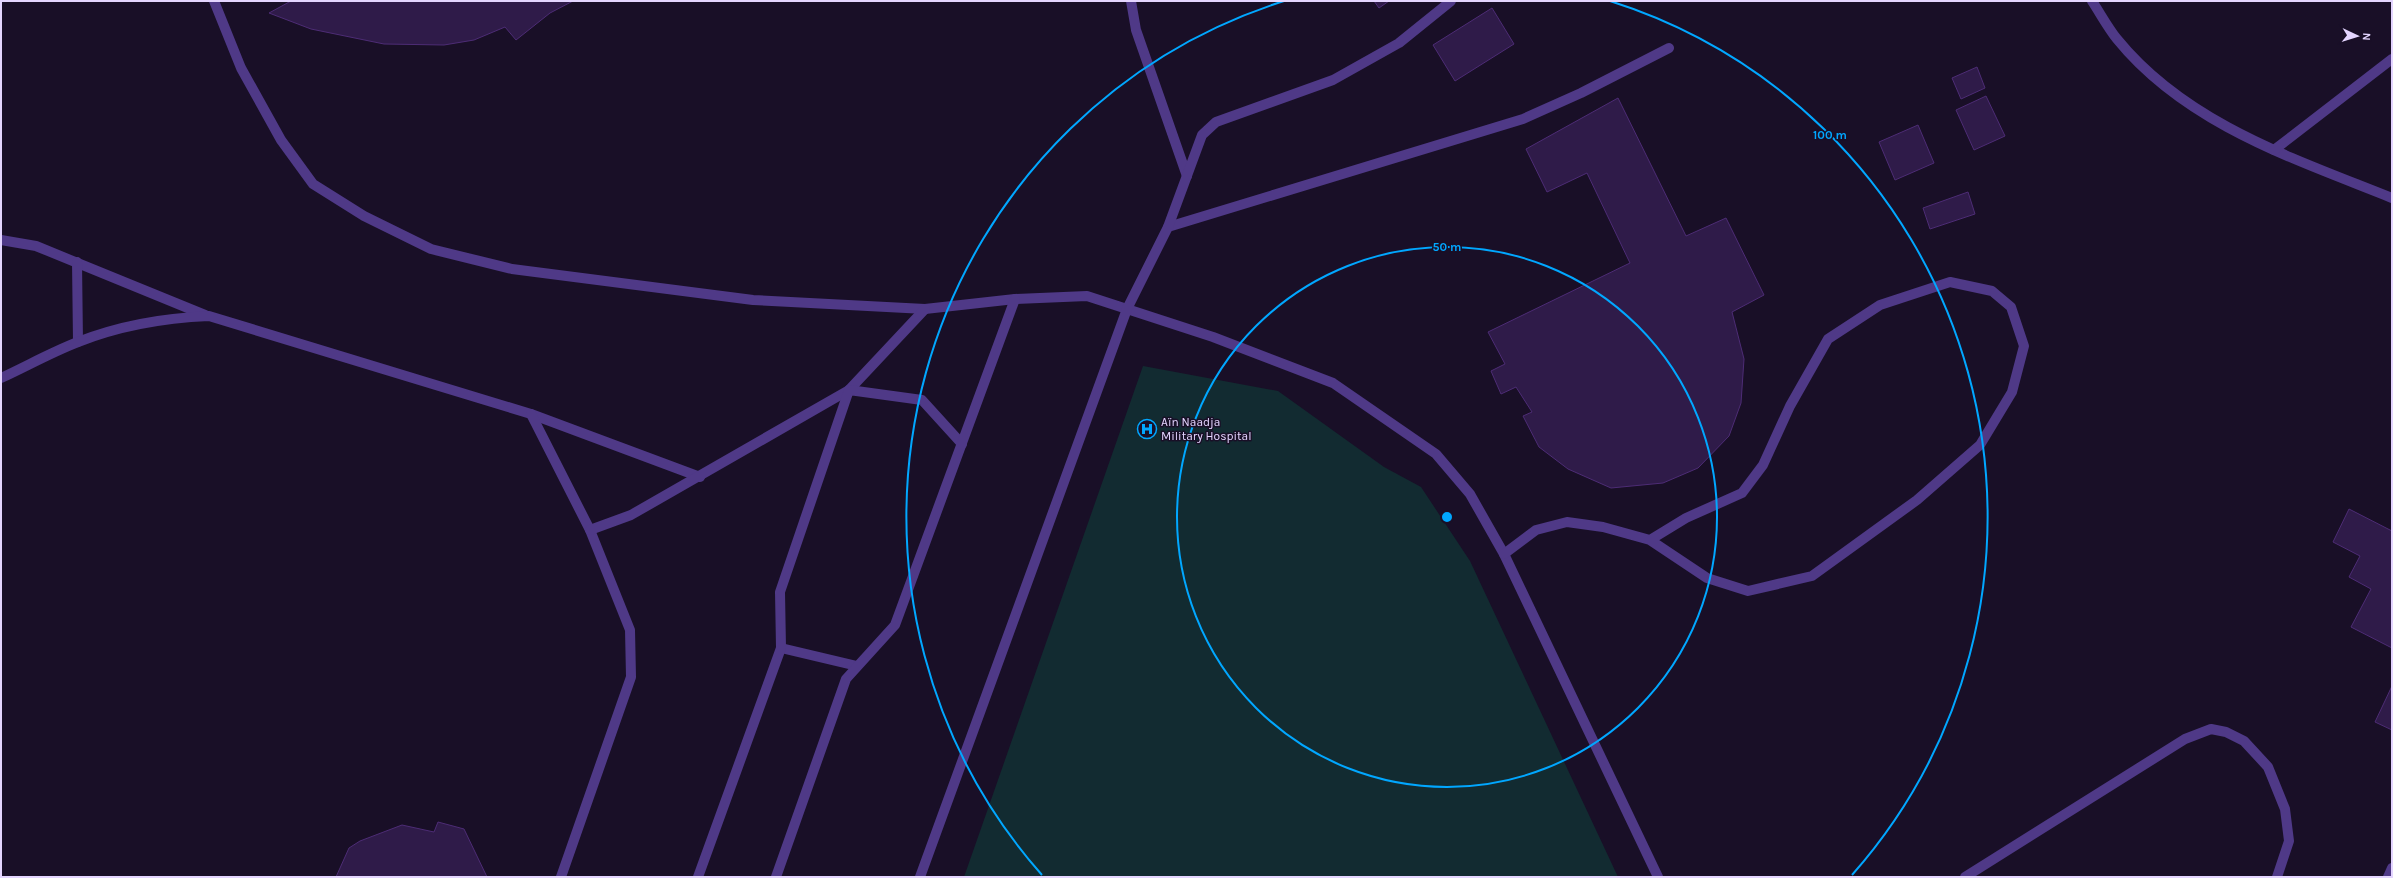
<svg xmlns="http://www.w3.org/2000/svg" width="2393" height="878" viewBox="0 0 2393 878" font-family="Karla,sans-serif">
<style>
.green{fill:#122b31}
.building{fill:#2f1b49;stroke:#4d2c75}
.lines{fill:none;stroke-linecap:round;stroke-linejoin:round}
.minor{stroke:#4f3987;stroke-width:10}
.ring{fill:none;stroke:#01a7ff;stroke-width:2}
.labels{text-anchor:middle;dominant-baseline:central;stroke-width:3;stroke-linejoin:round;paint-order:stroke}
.poi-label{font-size:12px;fill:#e4d5ff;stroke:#190f27;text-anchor:start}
.centre{fill:#01a7ff;stroke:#190f27;stroke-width:2}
.ring-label{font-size:12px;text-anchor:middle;font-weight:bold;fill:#01a7ff;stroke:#190f27;stroke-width:3;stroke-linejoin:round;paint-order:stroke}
</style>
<rect width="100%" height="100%" fill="#190f27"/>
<polygon class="green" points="1143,366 1278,391 1384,467 1421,487 1470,561 1618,877 964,877"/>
<g class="building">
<polygon points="291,1 573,1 550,13 516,40 505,27 474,40 444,45 384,44 311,29 269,13"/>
<polygon points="1374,1 1389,1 1379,8"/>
<polygon points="1492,8 1514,44 1455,81 1433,45"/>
<polygon points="1977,67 1985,88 1961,99 1952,78"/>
<polygon points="1986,96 2005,136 1974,150 1956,110"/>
<polygon points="1618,98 1686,236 1726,218 1764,295 1732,312 1744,359 1741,403 1729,436 1698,468 1663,483 1611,488 1568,469 1539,447 1523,416 1532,412 1516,387 1501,394 1491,371 1505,364 1488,332 1630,263 1587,173 1547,192 1526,149"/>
<polygon points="1918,125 1934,163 1895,180 1879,142"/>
<polygon points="1968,192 1975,214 1930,229 1923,208"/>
<polygon points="2349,509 2392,531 2392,648 2351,627 2371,589 2349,577 2360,556 2333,542"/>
<polygon points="2392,686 2392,730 2375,722"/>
<polygon points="438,822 464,829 487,877 336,877 349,848 360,841 402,825 434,832"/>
</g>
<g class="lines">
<g class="minor">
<polyline points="214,1 241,68 281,140 313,184 364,216 431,249 512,269 753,300 925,309 1015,299 1087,296 1213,337 1333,383 1436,454 1470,494 1504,554 1658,877"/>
<polyline points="1131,1 1136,30 1187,176"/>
<path d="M2092 1C2100 13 2108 28 2117 39 2186 124 2295 159 2392 198"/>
<polyline points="2274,150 2392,59"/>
<polyline points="1168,227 1523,119 1581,93 1669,48"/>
<polyline points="1,240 36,246 205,315"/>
<polyline points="77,262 78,342"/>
<path d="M1 378C27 366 52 352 78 342 121 325 164 318 209 316L531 414 700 477"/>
<polyline points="531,414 590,530 630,630 631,677 561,877"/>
<polyline points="590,530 631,515 849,390 925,309"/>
<polyline points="1504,554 1536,530 1567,522 1603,527 1650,540 1707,578 1748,591 1812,576 1917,500 1980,445 2012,392 2024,346 2011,307 1992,291 1950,282 1880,305 1828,339 1790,406 1763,465 1742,493 1686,518 1650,540"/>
<polyline points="781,648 857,666"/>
<polyline points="698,877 781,648 780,592 849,390 922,400 962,444"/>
<polyline points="776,877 846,679 895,625 1015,299"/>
<polyline points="920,877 1127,309 1168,227 1202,135 1216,122 1333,80 1399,43 1451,1"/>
<polyline points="1965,877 2185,739 2211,729 2226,732 2244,741 2268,767 2285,809 2289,841 2277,877"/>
<polyline points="2388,877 2392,868"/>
</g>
</g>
<g class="ring">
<circle cx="1447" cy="517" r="270"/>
<path d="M1042 875A541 541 0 0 1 1284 1M1610 1A541 541 0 0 1 1852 875"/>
</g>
<defs>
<symbol id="hospital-ring" viewBox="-11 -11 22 22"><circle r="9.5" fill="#190f27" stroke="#01a7ff" stroke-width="1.5"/><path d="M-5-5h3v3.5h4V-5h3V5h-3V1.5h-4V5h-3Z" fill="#01a7ff"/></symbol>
</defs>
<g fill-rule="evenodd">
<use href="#hospital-ring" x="1136" y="418" width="22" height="22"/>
</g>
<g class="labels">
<g class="poi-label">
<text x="1161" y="422">Aïn Naadja<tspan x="1161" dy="14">Military Hospital</tspan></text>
</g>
</g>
<circle cx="1447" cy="517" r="6" class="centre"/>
<g class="ring-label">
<text x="1830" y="139">100 m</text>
<text x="1447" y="251">50 m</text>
</g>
<rect width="2393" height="878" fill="none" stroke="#e4d5ff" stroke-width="4"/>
<g transform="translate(2357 36) rotate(94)" stroke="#190f27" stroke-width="3" paint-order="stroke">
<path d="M0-3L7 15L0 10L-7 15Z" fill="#e4d5ff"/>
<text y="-6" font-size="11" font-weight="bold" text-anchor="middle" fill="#e4d5ff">N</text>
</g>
</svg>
